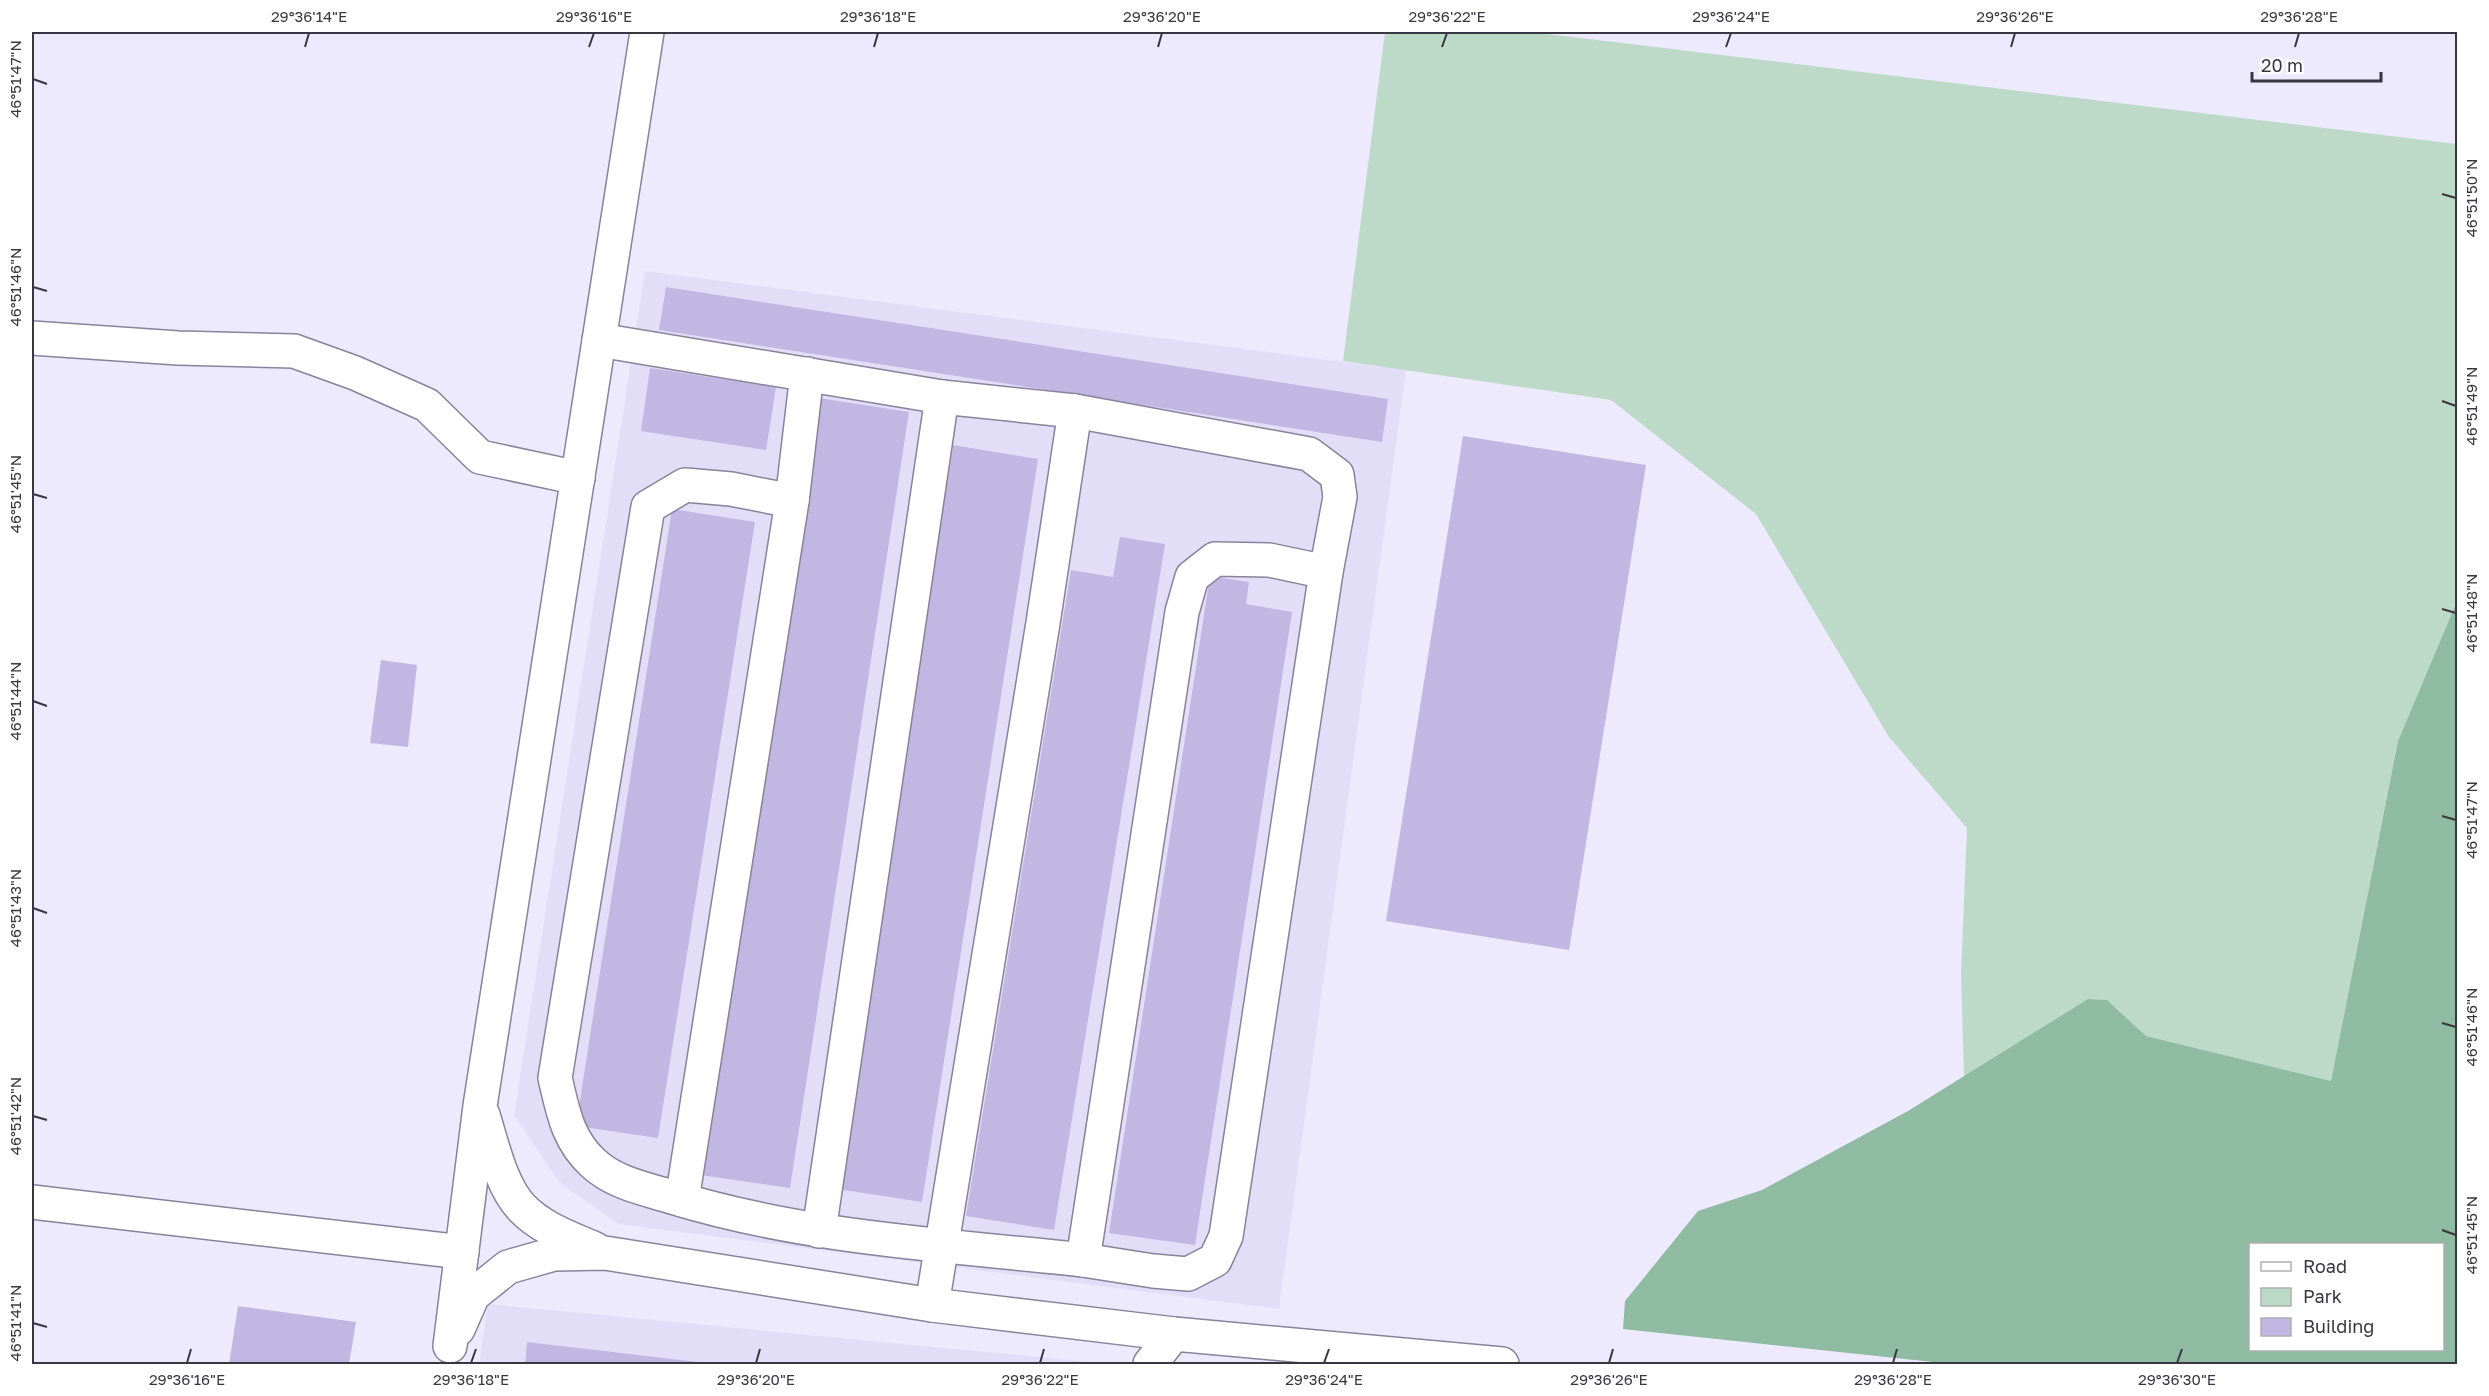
<svg xmlns="http://www.w3.org/2000/svg" width="2489" height="1396" viewBox="0 0 2489 1396" font-family="'Golos Text',sans-serif">
<style>
.built{fill:#e3def8}
.green{fill:#bddac8}
.forest{fill:#8ebba1;fill-rule:evenodd}
.building{fill:#c0b7e3}
.lines{fill:none;stroke-linecap:round;stroke-linejoin:round}
.minor-casing{stroke:#87839a;stroke-width:36}
.minor{stroke:#fff;stroke-width:33}
.ticks{fill:none;stroke:#383640;stroke-width:2}
.neatline{fill:none;stroke:#383640;stroke-width:2}
.ticks-label{font-size:15px;text-anchor:middle;fill:#383640}
</style>
<rect width="100%" height="100%" fill="#edeafe"/>
<g class="built">
<polygon points="645,271 1406,370 1279,1309 618,1224 559,1182 514,1115"/>
<polygon points="488,1304 1111,1364 479,1364"/>
</g>
<polygon class="green" points="1385,32 1531,32 2457,144 2457,601 2398,741 2331,1081 2146,1036 2107,1000 2088,999 1964,1077 1961,973 1967,828 1889,737 1756,514 1611,400 1343,361"/>
<path class="forest" d="M2457 601V1364H1952L1623 1329 1625 1301 1698 1211 1762 1190 1908 1111 2088 999 2107 1000 2146 1036 2331 1081 2398 741ZM2250 1244H2442V1350H2250Z"/>
<g class="building">
<polygon points="666,287 1388,399 1382,442 659,330"/>
<polygon points="650,368 776,387 766,450 641,431"/>
<polygon points="819,398 909,412 790,1188 700,1175"/>
<polygon points="1463,436 1646,465 1569,950 1386,921"/>
<polygon points="953,445 1038,459 922,1202 837,1189"/>
<polygon points="672,509 755,522 658,1138 576,1126"/>
<polygon points="1120,537 1165,544 1054,1230 966,1216 1071,570 1113,577"/>
<polygon points="1210,576 1249,582 1246,604 1292,612 1195,1245 1109,1233"/>
<polygon points="381,660 417,665 408,747 370,743"/>
<polygon points="238,1306 356,1322 349,1364 229,1364"/>
<polygon points="527,1342 706,1363 706,1364 525,1364"/>
</g>
<g class="lines">
<defs>
<g id="minor">
<polyline points="32,338 178,348 294,351 355,373 427,405 480,457 578,478"/>
<path d="M599 340 942 397 1075 411 1309 454 1337 475 1340 497 1326 572 1269 560 1215 559 1192 577 1182 612 1083 1260C946 1245 805 1238 672 1197 646 1189 614 1183 593 1163 567 1139 563 1111 555 1078L648 507 685 485 731 489 792 501"/>
<path d="M483 1115C492 1144 501 1186 522 1208 541 1228 570 1238 595 1249"/>
<polyline points="682,1200 792,501 807,374"/>
<polyline points="32,1202 462,1252"/>
<polyline points="819,1231 942,397"/>
<polyline points="1083,1260 1153,1271 1188,1274 1215,1260 1226,1236 1326,572"/>
<polyline points="932,1305 1043,623 1075,411"/>
<polyline points="458,1329 473,1295 508,1267 554,1254 605,1253 932,1305 1174,1334 1502,1364"/>
<polyline points="450,1346 480,1106 647,32"/>
<polyline points="1150,1364 1174,1334"/>
</g>
</defs>
<use href="#minor" class="minor-casing"/>
<use href="#minor" class="minor"/>
</g>
<path class="ticks" d="M305 47 309 33M589 47 594 33M874 47 878 33M1158 47 1162 33M1442 47 1447 33M1726 47 1731 33M2011 47 2015 33M2295 47 2299 33M33 79 47 84M2442 194 2456 198M33 287 47 291M2442 401 2456 406M33 494 47 498M2442 609 2456 613M33 701 47 706M2442 816 2456 820M33 908 47 913M2442 1023 2456 1027M33 1116 47 1120M2442 1230 2456 1235M33 1323 47 1327M187 1363 191 1349M471 1363 476 1349M756 1363 760 1349M1040 1363 1044 1349M1324 1363 1329 1349M1609 1363 1613 1349M1893 1363 1897 1349M2177 1363 2182 1349"/>
<rect width="2489" height="1396" fill="none" stroke="#ffffff" stroke-width="66"/>
<rect x="2249" y="1243" width="195" height="108" fill="#ffffff" stroke="#afafb3" stroke-width="1.5"/>
<rect x="2261" y="1262" width="30" height="9" fill="#ffffff" stroke="#afafb3" stroke-width="1.5"/>
<text x="2303" y="1273" font-size="18" fill="#383640">Road</text>
<rect x="2261" y="1288" width="30" height="18" fill="#bddac8" stroke="#afafb3" stroke-width="1.5"/>
<text x="2303" y="1303" font-size="18" fill="#383640">Park</text>
<rect x="2261" y="1318" width="30" height="18" fill="#c0b7e3" stroke="#afafb3" stroke-width="1.5"/>
<text x="2303" y="1333" font-size="18" fill="#383640">Building</text>
<path d="M2252 72v9h129v-9" fill="none" stroke="#383640" stroke-width="3"/>
<text x="2261" y="72" font-size="18" fill="#383640" stroke="#ffffff" stroke-width="4.5" paint-order="stroke">20 m</text>
<rect x="33" y="33" width="2423" height="1330" class="neatline"/>
<g class="ticks-label">
<text x="309" y="22">29°36'14"E</text>
<text x="594" y="22">29°36'16"E</text>
<text x="878" y="22">29°36'18"E</text>
<text x="1162" y="22">29°36'20"E</text>
<text x="1447" y="22">29°36'22"E</text>
<text x="1731" y="22">29°36'24"E</text>
<text x="2015" y="22">29°36'26"E</text>
<text x="2299" y="22">29°36'28"E</text>
<text transform="translate(16 79) rotate(-90)" y="5">46°51'47"N</text>
<text transform="translate(2472 198) rotate(-90)" y="5">46°51'50"N</text>
<text transform="translate(16 287) rotate(-90)" y="5">46°51'46"N</text>
<text transform="translate(2472 406) rotate(-90)" y="5">46°51'49"N</text>
<text transform="translate(16 494) rotate(-90)" y="5">46°51'45"N</text>
<text transform="translate(2472 613) rotate(-90)" y="5">46°51'48"N</text>
<text transform="translate(16 701) rotate(-90)" y="5">46°51'44"N</text>
<text transform="translate(2472 820) rotate(-90)" y="5">46°51'47"N</text>
<text transform="translate(16 908) rotate(-90)" y="5">46°51'43"N</text>
<text transform="translate(2472 1027) rotate(-90)" y="5">46°51'46"N</text>
<text transform="translate(16 1116) rotate(-90)" y="5">46°51'42"N</text>
<text transform="translate(2472 1235) rotate(-90)" y="5">46°51'45"N</text>
<text transform="translate(16 1323) rotate(-90)" y="5">46°51'41"N</text>
<text x="187" y="1385">29°36'16"E</text>
<text x="471" y="1385">29°36'18"E</text>
<text x="756" y="1385">29°36'20"E</text>
<text x="1040" y="1385">29°36'22"E</text>
<text x="1324" y="1385">29°36'24"E</text>
<text x="1609" y="1385">29°36'26"E</text>
<text x="1893" y="1385">29°36'28"E</text>
<text x="2177" y="1385">29°36'30"E</text>
</g>
</svg>
